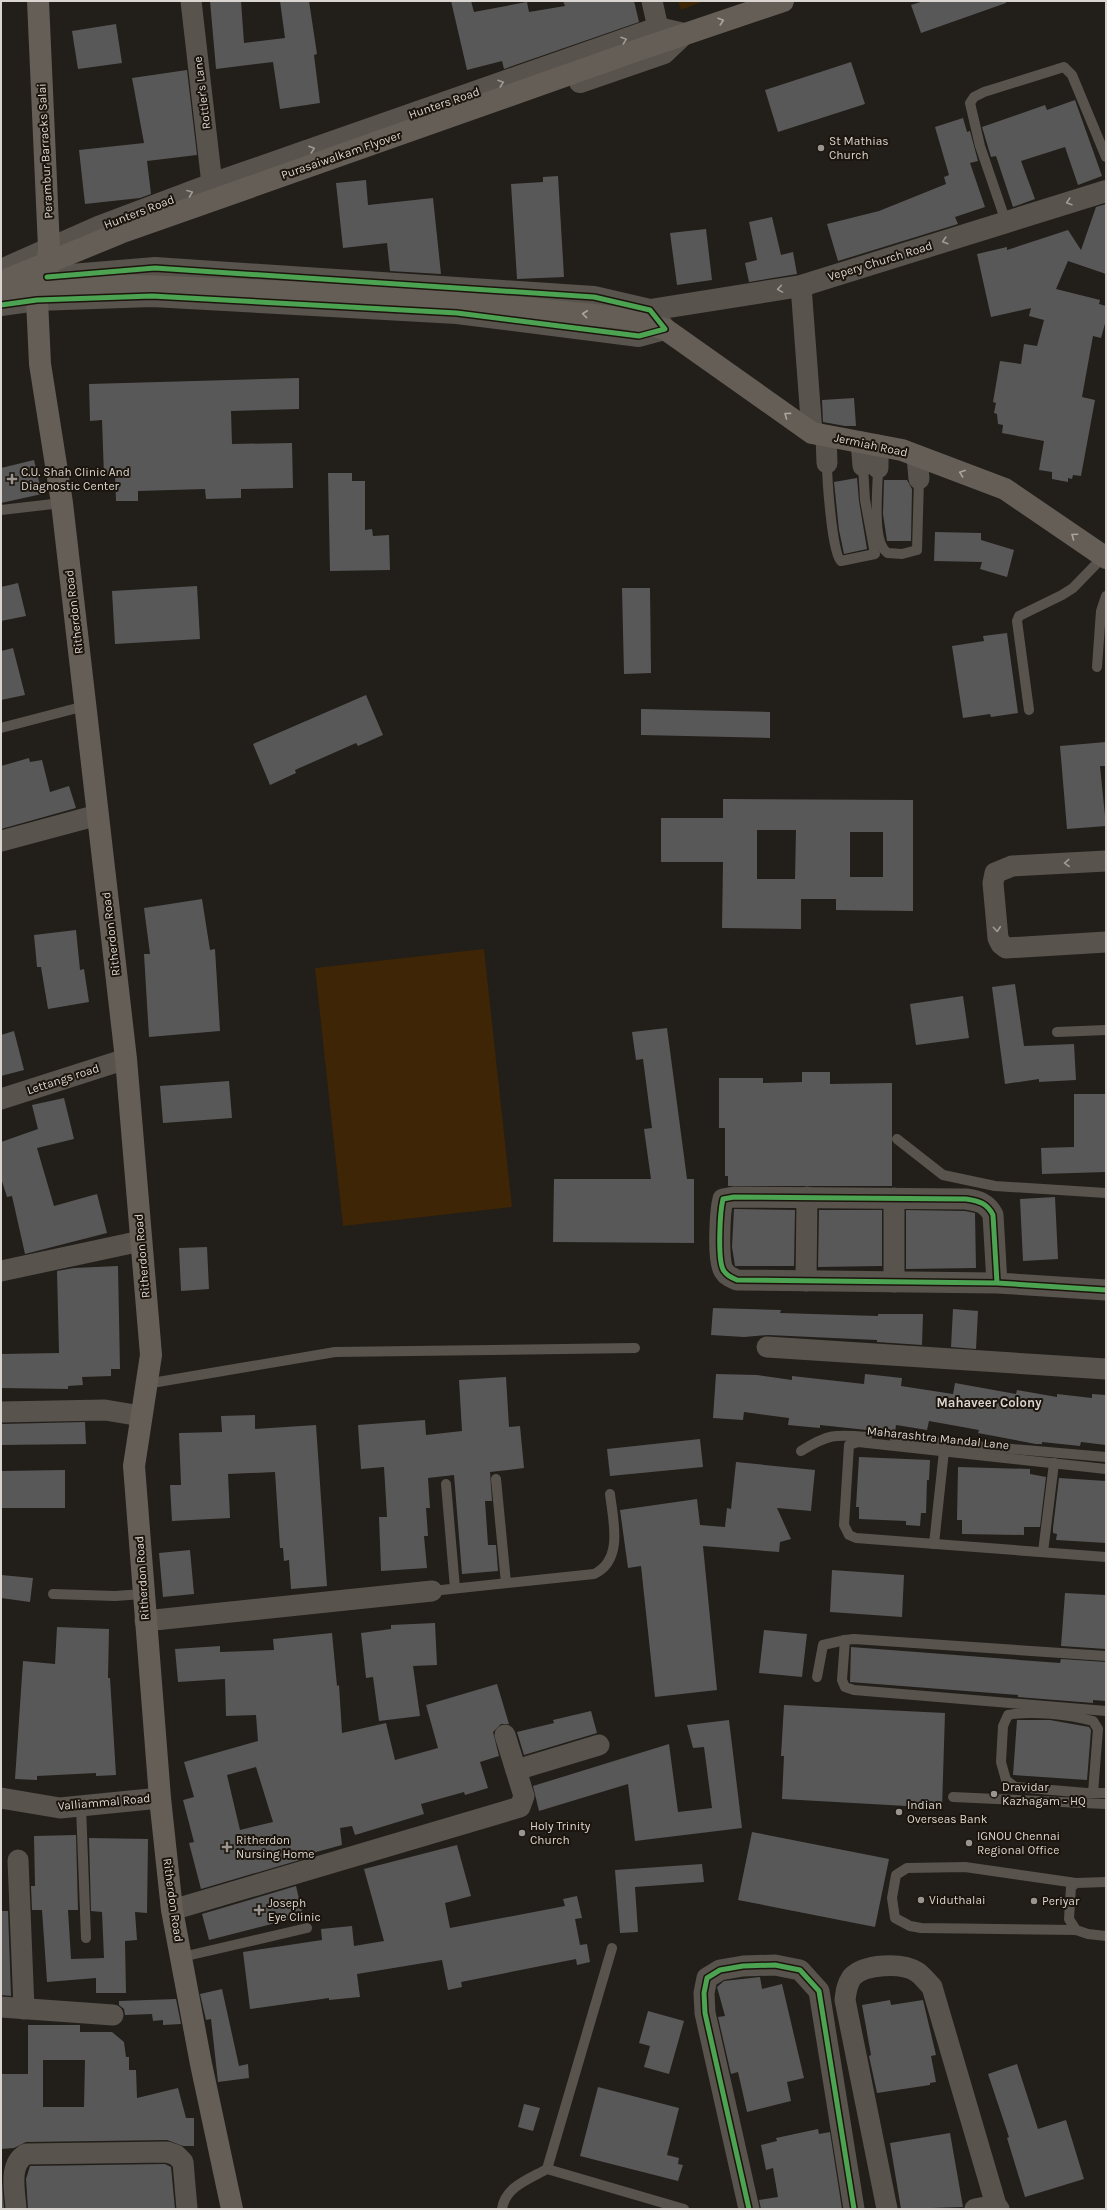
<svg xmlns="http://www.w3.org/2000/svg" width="1107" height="2210" viewBox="0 0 1107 2210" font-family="Karla,sans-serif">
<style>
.green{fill:#3d2505}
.building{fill:#595858;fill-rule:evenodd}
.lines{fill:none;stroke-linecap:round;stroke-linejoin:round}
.service{stroke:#58534c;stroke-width:10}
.minor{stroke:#58534c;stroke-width:21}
.tertiary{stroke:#58534c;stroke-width:22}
.secondary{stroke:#655e56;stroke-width:22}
.secondary-bridge{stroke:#655e56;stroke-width:22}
.cycleway-casing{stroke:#1c150d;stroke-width:8}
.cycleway{stroke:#4ca352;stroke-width:5}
.oneway{stroke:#aba59f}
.oneway2{stroke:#a09a95}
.poi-dot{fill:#9a9590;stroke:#1c150d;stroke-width:1.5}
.labels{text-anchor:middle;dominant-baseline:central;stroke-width:4;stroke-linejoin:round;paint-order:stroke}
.street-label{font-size:12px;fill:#dad5d0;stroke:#1c150d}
.poi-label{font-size:12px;fill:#dad5d0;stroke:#1c150d;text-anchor:start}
.neighbourhood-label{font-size:13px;font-weight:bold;fill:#dad5d0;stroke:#1c150d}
</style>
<rect width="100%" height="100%" fill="#221e1a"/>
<g class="green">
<polygon points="678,1 704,1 681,10"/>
<polygon points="484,949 512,1207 343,1226 315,968"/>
</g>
<g class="building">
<polygon points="210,1 241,1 244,43 285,38 280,1 309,1 317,54 314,55 320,103 280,109 273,62 216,69"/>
<polygon points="451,1 471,1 474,12 527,2 529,12 565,6 563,1 634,1 639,22 504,69 502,61 467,70"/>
<polygon points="924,1 1006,1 1006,3 921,33 911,5"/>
<polygon points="116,24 122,63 78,69 72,31"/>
<polygon points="851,62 865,104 778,132 765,90"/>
<polygon points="187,70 197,155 147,161 151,194 140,198 85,204 79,150 144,143 132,78"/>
<polygon points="1075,100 1102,176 1078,185 1065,147 1021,161 1035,199 1013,207 996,156 991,157 982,127 1045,105 1047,110"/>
<polygon points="963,118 967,132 970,131 978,161 970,163 985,207 955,217 958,224 838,261 827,224 879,211 946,184 944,177 949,175 935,127"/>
<polygon points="558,176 564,277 517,279 511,184 543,182 543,177"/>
<polygon points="366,180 368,205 433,198 441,274 390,271 387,243 343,248 336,183"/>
<polygon points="1106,204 1106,274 1068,261 1056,289 1100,300 1099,304 1106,306 1106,320 1101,338 1093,336 1082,397 1095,400 1081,476 1073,475 1072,479 1068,478 1068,482 1052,479 1052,472 1039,470 1044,441 1002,433 1003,425 998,424 997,414 994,413 996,403 993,402 1000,361 1021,364 1024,344 1037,346 1044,320 1029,316 1031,308 991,317 977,254 1007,247 1007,250 1068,230 1081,250 1096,207"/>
<polygon points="772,217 781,255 793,252 797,274 749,282 745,263 757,260 749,222"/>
<polygon points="706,229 712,280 677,285 670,233"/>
<polygon points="299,378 299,409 231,411 232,444 292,443 293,488 241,489 241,498 206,499 205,489 138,491 138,501 116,501 115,476 104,476 102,420 90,421 89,384"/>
<polygon points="854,398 856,426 845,426 823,422 822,400"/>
<polygon points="34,460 42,494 1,503 1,468"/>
<polygon points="328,473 352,473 352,481 365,481 365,530 372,529 373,536 389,535 390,570 330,571"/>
<polygon points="857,478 859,501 867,549 844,554 839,530 834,482"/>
<polygon points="884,480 907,480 912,489 911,541 887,541 883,514"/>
<polygon points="935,532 981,533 981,540 1014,550 1007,577 980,569 982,562 934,561"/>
<polygon points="18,583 26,616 1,621 1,587"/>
<polygon points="197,586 200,639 115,644 112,591"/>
<polygon points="622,588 650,588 651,673 624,674"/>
<polygon points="1007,633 1018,713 991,717 990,714 963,718 952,646 984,641 983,636"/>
<polygon points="13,648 25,695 1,700 1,651"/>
<polygon points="366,695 383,735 358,746 356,743 295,770 296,773 270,785 253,744"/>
<polygon points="641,709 770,712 770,738 641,735"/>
<polygon points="1106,742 1106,766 1100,766 1106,826 1067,829 1060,746"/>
<polygon points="29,758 30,762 42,760 50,792 69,786 76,808 1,829 1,766"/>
<path d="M723 799 913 800V911L836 910V899H801V929L722 928 723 862H661V818H723ZM757 830H796L795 879H757ZM850 832H883V877H850Z"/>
<polygon points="202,899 210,950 215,949 220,1031 149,1037 144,954 150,954 144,908"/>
<polygon points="76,930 80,970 84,969 89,1002 48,1009 41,967 37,967 34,935"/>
<polygon points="1015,984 1024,1046 1074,1044 1076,1080 1039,1082 1039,1079 1005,1084 992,987"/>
<polygon points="963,996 969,1038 916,1045 910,1004"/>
<polygon points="667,1028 687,1179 694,1179 694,1243 553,1242 554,1179 651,1179 644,1129 652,1128 643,1059 636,1060 632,1032"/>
<polygon points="14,1031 24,1070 1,1076 1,1035"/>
<polygon points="802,1072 830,1072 830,1084 892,1083 892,1186 728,1186 728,1176 725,1176 725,1128 719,1128 719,1078 763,1078 763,1083 802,1082"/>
<polygon points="229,1081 232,1118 163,1123 160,1086"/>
<polygon points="1074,1094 1106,1094 1106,1172 1042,1174 1041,1148 1074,1147"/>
<polygon points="64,1098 74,1139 37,1148 54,1206 97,1194 107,1233 25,1254 12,1196 7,1197 1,1178 1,1142 38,1129 32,1105"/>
<polygon points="1055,1197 1058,1259 1023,1261 1020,1199"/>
<polygon points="734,1209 795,1210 794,1266 735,1266 732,1247"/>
<polygon points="819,1210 882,1210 882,1266 818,1267"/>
<polygon points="906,1210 965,1211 975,1213 976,1268 906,1269"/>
<polygon points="207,1247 209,1289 181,1291 179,1248"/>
<polygon points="118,1266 120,1369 111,1369 111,1376 82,1377 83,1385 68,1386 68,1389 1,1388 1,1354 59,1353 57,1271 74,1268"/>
<polygon points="713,1308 781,1310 780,1313 878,1316 878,1314 923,1314 922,1345 877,1342 877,1340 768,1335 744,1337 711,1335"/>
<polygon points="953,1309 978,1311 976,1349 951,1347"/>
<polygon points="716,1374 757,1375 792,1380 792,1376 864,1384 865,1374 902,1378 901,1386 953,1394 955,1383 1016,1394 1017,1390 1057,1397 1057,1394 1092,1398 1092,1394 1106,1395 1106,1445 1081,1442 1080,1446 1042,1442 1042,1444 1036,1444 978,1433 979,1430 929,1421 927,1430 896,1425 895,1433 820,1425 820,1428 788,1425 789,1418 744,1412 743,1420 713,1418"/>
<polygon points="506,1377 509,1427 520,1426 524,1468 490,1472 492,1501 485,1501 488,1545 496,1545 498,1571 462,1574 454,1475 428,1478 430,1508 426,1508 428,1536 424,1536 427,1568 381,1571 379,1517 387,1517 384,1467 361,1469 358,1425 425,1420 426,1435 462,1431 459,1380"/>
<polygon points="255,1415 255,1429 316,1425 327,1586 291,1589 289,1560 284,1561 283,1548 280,1548 275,1472 228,1474 230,1518 172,1521 170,1485 181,1485 179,1433 222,1432 221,1416"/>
<polygon points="85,1422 86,1444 1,1445 1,1424"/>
<polygon points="700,1439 703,1467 610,1476 607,1449"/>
<polygon points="859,1457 930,1460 929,1480 927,1480 926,1513 921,1513 920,1526 906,1525 906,1521 859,1519 859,1507 856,1507"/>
<polygon points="736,1462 815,1470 811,1511 777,1508 791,1539 780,1542 779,1552 703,1546 717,1690 655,1697 641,1566 628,1568 620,1510 697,1499 700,1525 725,1527 727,1508 731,1509"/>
<polygon points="958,1467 1030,1469 1030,1474 1046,1477 1040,1527 1024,1527 1024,1535 962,1534 962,1520 957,1520"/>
<polygon points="65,1470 65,1508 1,1508 1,1471"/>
<polygon points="1059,1478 1106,1481 1106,1543 1056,1540 1057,1534 1053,1533 1053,1528"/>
<polygon points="190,1550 194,1594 163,1597 159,1553"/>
<polygon points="832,1570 904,1575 902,1617 830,1612"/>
<polygon points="1,1575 33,1578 30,1602 1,1598"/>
<polygon points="1065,1593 1106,1595 1106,1649 1061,1646"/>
<polygon points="435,1623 437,1665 413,1666 420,1716 379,1721 373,1677 366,1678 361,1633 391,1629 391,1625"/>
<polygon points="57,1627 109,1629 108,1678 110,1678 116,1775 96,1776 96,1773 37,1776 37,1780 15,1779 23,1661 55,1664"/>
<polygon points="764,1630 807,1634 802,1677 759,1673"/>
<path d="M332 1633 337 1686 339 1685 342 1733 386 1723 395 1760 438 1748 426 1705 497 1684 509 1724H501L493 1732 499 1756 480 1762 488 1788 465 1795 464 1792 421 1804 424 1814 355 1835 352 1826 340 1828 342 1845 309 1854 310 1857 201 1889 189 1843 194 1842 183 1800 194 1797 184 1762 258 1741 256 1715 226 1716 225 1679 178 1682 175 1649 220 1646V1652L274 1650 273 1639ZM256 1767 273 1822 240 1830 227 1775Z"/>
<polygon points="851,1647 1060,1663 1061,1659 1106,1662 1106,1701 1093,1700 1093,1703 1018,1697 1018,1695 850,1682"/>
<polygon points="784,1705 945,1713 942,1808 782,1799 784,1756 781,1756"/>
<polygon points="591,1711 597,1733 524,1755 517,1732 554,1723 553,1720"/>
<polygon points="729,1720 742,1828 635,1841 628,1784 539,1811 533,1786 669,1744 678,1812 712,1808 704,1747 693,1748 687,1725"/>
<polygon points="1017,1720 1050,1720 1089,1727 1091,1730 1087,1780 1013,1775"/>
<polygon points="752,1832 889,1859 875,1927 738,1900"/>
<polygon points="76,1835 78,1910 68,1910 71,1959 104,1958 102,1912 91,1911 89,1838 148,1839 147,1913 135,1912 137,1940 125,1941 126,1993 96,1993 96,1978 47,1982 42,1910 32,1910 31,1886 35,1886 34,1836"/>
<polygon points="457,1845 471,1896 445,1903 450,1928 565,1906 563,1899 577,1896 582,1918 575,1919 580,1945 587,1944 590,1962 577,1965 576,1959 461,1982 462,1987 448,1990 442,1960 357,1974 360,1997 329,2000 329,1998 250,2009 243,1952 322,1940 321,1929 352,1926 354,1946 384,1941 364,1869"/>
<polygon points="702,1864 704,1882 635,1887 638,1932 620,1933 615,1870"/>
<polygon points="296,1886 303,1916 209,1940 202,1914"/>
<polygon points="1,1911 8,1911 11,1996 1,1995"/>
<polygon points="760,1977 762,1989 782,1984 804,2078 787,2082 791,2101 747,2112 738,2072 731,2074 718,2017 725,2016 717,1987 724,1981"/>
<polygon points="222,1989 239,2066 248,2064 249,2078 218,2082 211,2019 206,2020 200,1994"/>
<polygon points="176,1999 181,2024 163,2025 163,2020 153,2021 152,2014 125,2015 124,2009 119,2005 119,2001"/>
<polygon points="890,2000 891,2005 923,2000 936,2055 931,2056 936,2082 930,2083 930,2085 877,2093 869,2056 871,2055 862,2005"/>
<polygon points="648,2011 684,2021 669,2074 644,2067 650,2046 639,2043"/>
<path d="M28 2025H80V2032H112L124 2042 126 2057H129V2070H136L137 2098 178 2088 186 2118H194V2146H183L167 2140 26 2142 14 2148 1 2149V2074H28ZM43 2060H85L84 2107H43Z"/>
<polygon points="1017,2064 1038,2129 1066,2120 1084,2179 1025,2197 1007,2138 1009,2137 988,2074"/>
<polygon points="598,2087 679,2108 667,2155 679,2158 678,2164 683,2165 678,2181 580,2156"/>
<polygon points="524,2104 540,2108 533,2131 518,2127"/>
<polygon points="818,2129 819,2134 830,2132 842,2209 761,2209 759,2200 778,2197 773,2168 766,2170 761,2145 777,2141 776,2138"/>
<polygon points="950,2133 963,2207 901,2209 890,2143"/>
<polygon points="165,2164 171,2167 175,2209 28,2209 26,2179 30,2166"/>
<polygon points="1,2181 2,2181 4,2209 1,2209"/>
</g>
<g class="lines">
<g class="service">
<polyline points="1006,222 980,146 970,103 974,97 984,92 1064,67 1072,75 1106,157"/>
<path d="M827 463C827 477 832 555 841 561L875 554 865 500 863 466"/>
<path d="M878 468C878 487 871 544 888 553L902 554 917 550 919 479"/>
<polyline points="1,510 62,503"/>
<polyline points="1097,667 1101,611 1106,596"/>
<polyline points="1029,710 1017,621 1019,616 1062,595 1073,588 1103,557"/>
<polyline points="1,728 85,706"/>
<polyline points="1057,1032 1106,1030"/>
<polyline points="897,1139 943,1175 995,1186 1106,1193"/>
<polyline points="146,1384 335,1352 635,1348"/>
<polyline points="895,1439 1106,1457"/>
<path d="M801 1451C828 1434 835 1434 867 1437"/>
<polyline points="1106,1469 858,1442 849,1445 844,1525 849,1535 856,1538 1106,1557"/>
<polyline points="496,1479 506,1583"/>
<polyline points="446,1484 455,1588"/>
<polyline points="934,1544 944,1451"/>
<polyline points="1043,1552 1054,1463"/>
<path d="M432 1591 594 1574C624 1560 613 1520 610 1494"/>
<polyline points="53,1594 115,1596 143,1594"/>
<polyline points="1106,1656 854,1639 845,1640 842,1680 845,1687 854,1690 1106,1711"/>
<polyline points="817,1677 823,1645 845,1640"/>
<path d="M1093 1793 1098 1729 1093 1721C1071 1715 1031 1710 1008 1715L1003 1726 1001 1762 1006 1780 1015 1787 1087 1793H1106"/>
<polyline points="953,1797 1106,1804"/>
<polyline points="81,1806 86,1938"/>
<polyline points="1106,1882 1076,1883 1071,1887 1069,1919 1076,1930 1088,1934 1106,1936"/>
<polyline points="1076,1930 921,1928 910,1926 895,1918 892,1898 896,1875 907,1868 965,1867 1076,1883"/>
<polyline points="612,1948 547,2169 684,2209"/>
<polyline points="182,1957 307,1928"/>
<path d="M502 2209C505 2187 529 2179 547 2169"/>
</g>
<g class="minor">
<polyline points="191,1 212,184"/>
<polyline points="652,1 658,28"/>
<polyline points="801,286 812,433"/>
<polyline points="826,436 827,463"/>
<polyline points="861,442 863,466"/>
<polyline points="917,456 919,479"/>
<polyline points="878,468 878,445"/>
<polyline points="1,841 98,815"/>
<polyline points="1106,861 1012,866 995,873 993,883 998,938 1001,944 1006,948 1106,942"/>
<polyline points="1,1099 126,1059"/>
<polyline points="894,1198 894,1282"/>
<polyline points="1,1271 141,1241"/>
<polyline points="806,1281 807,1197"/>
<path d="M997 1283 993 1215C987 1203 979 1201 966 1199L734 1197 723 1199C720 1211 717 1262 724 1271 727 1276 732 1278 737 1280L997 1283 1106 1290"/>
<polyline points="767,1347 1106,1369"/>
<polyline points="1,1412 105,1410 141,1416"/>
<polyline points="145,1621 432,1591"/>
<polyline points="516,1770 599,1745"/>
<polyline points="1,1798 60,1808 160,1798"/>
<polyline points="18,1860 24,2009"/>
<polyline points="172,1910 520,1807 524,1796 505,1735"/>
<polyline points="1,2007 113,2015"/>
<path d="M16 2209C15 2190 8 2165 26 2154L167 2152 176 2155 183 2162 187 2209"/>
<polyline points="749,2209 705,2013 704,1993 707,1978 720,1970 743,1966 775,1965 800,1970 819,1991 854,2209"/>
<path d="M887 2209 845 2000C846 1991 847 1984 852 1977 864 1964 902 1962 917 1972 922 1975 927 1982 932 1987L996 2205 999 2209"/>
<polyline points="975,2209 996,2205"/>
</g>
<g class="tertiary">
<polyline points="580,82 664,53 684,34"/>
<polyline points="1,270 98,227 212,184 658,28 684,34"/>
<polyline points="1,305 37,300 152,296 457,313 639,336 665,329 650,310 594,297 155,268 47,277"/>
<polyline points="650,310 801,286 1106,191"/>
</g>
<g class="secondary">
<polyline points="38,1 49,248 47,277 37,300 40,364 62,503 126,1059 151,1355 134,1466 160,1798 172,1910 201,2064 232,2209"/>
<polyline points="641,49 783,1"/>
<polyline points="241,290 424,298 624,318 665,329 812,433 902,450 1005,489 1106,558"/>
</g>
<g class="secondary-bridge">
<polyline points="1,282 120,233 641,49"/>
<polyline points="1,290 116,285 241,290"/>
</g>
<defs>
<g id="cycleway">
<polyline points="1,305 37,300 152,296 457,313 639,336 665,329 650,310 594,297 155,268 47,277"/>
<path d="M997 1283 993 1215C987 1203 979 1201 966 1199L734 1197 723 1199C720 1211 717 1262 724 1271 727 1276 732 1278 737 1280L997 1283 1106 1290"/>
<polyline points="749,2209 705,2013 704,1993 707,1978 720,1970 743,1966 775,1965 800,1970 819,1991 854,2209"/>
</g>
</defs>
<use href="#cycleway" class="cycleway-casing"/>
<use href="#cycleway" class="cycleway"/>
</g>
<defs><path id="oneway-chevron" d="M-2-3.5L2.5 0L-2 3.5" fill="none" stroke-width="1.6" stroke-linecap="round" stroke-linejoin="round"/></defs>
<g class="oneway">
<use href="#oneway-chevron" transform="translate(721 21) rotate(-18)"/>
<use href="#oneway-chevron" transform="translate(585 314) rotate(-174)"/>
<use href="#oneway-chevron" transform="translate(787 415) rotate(-144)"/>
<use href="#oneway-chevron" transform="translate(962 473) rotate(-160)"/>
<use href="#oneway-chevron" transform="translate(1074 536) rotate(-145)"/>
</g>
<g class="oneway2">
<use href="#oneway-chevron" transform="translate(624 40) rotate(-19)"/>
<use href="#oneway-chevron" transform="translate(501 83) rotate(-19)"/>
<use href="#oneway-chevron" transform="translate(312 149) rotate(-19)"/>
<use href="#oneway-chevron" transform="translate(190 193) rotate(-21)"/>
<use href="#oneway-chevron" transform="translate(1069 202) rotate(163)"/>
<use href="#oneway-chevron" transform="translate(945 241) rotate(163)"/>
<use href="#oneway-chevron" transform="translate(780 289) rotate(171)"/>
<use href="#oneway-chevron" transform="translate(1067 863) rotate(177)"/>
<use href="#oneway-chevron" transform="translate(997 929) rotate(85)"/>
</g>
<g class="poi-dot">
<circle cx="821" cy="148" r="4"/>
<path d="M10 473h4v4h4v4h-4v4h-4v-4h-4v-4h4z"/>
<circle cx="994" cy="1794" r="4"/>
<circle cx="899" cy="1812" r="4"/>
<circle cx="522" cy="1833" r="4"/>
<circle cx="969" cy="1843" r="4"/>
<path d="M225 1841h4v4h4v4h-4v4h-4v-4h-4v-4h4z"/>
<circle cx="921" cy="1900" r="4"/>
<circle cx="1034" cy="1901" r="4"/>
<path d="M257 1904h4v4h4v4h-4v4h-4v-4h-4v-4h4z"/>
</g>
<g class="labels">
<g class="street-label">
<text transform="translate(202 93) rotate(-97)">Rottler's Lane</text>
<text transform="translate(444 103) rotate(-19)">Hunters Road</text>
<text transform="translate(45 151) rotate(-93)">Perambur Barracks Salai</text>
<text transform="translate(341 155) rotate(-19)">Purasaiwalkam Flyover</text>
<text transform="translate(139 212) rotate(-21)">Hunters Road</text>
<text transform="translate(880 261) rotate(-17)">Vepery Church Road</text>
<text transform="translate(871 445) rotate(12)">Jermiah Road</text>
<text transform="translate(74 612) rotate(-97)">Ritherdon Road</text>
<text transform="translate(111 934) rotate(-97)">Ritherdon Road</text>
<text transform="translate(63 1079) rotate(-18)">Lettangs road</text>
<text transform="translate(142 1256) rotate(-95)">Ritherdon Road</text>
<text transform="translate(938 1438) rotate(6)">Maharashtra Mandal Lane</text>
<text transform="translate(142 1578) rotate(-94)">Ritherdon Road</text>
<text transform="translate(104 1802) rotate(-5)">Valliammal Road</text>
<text transform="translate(173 1900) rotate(82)">Ritherdon Road</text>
</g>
<g class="poi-label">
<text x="829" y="141">St Mathias<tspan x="829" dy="14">Church</tspan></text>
<text x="21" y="472">C.U. Shah Clinic And<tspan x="21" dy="14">Diagnostic Center</tspan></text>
<text x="1002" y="1787">Dravidar<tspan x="1002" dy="14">Kazhagam - HQ</tspan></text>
<text x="907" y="1805">Indian<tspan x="907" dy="14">Overseas Bank</tspan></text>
<text x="530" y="1826">Holy Trinity<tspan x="530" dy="14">Church</tspan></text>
<text x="977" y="1836">IGNOU Chennai<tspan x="977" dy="14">Regional Office</tspan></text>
<text x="236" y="1840">Ritherdon<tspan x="236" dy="14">Nursing Home</tspan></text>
<text x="929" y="1900">Viduthalai</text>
<text x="1042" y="1901">Periyar</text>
<text x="268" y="1903">Joseph<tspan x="268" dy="14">Eye Clinic</tspan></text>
</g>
<g class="neighbourhood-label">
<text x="989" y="1402">Mahaveer Colony</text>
</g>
</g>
<rect width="1107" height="2210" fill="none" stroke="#dad5d0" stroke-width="4"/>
</svg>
